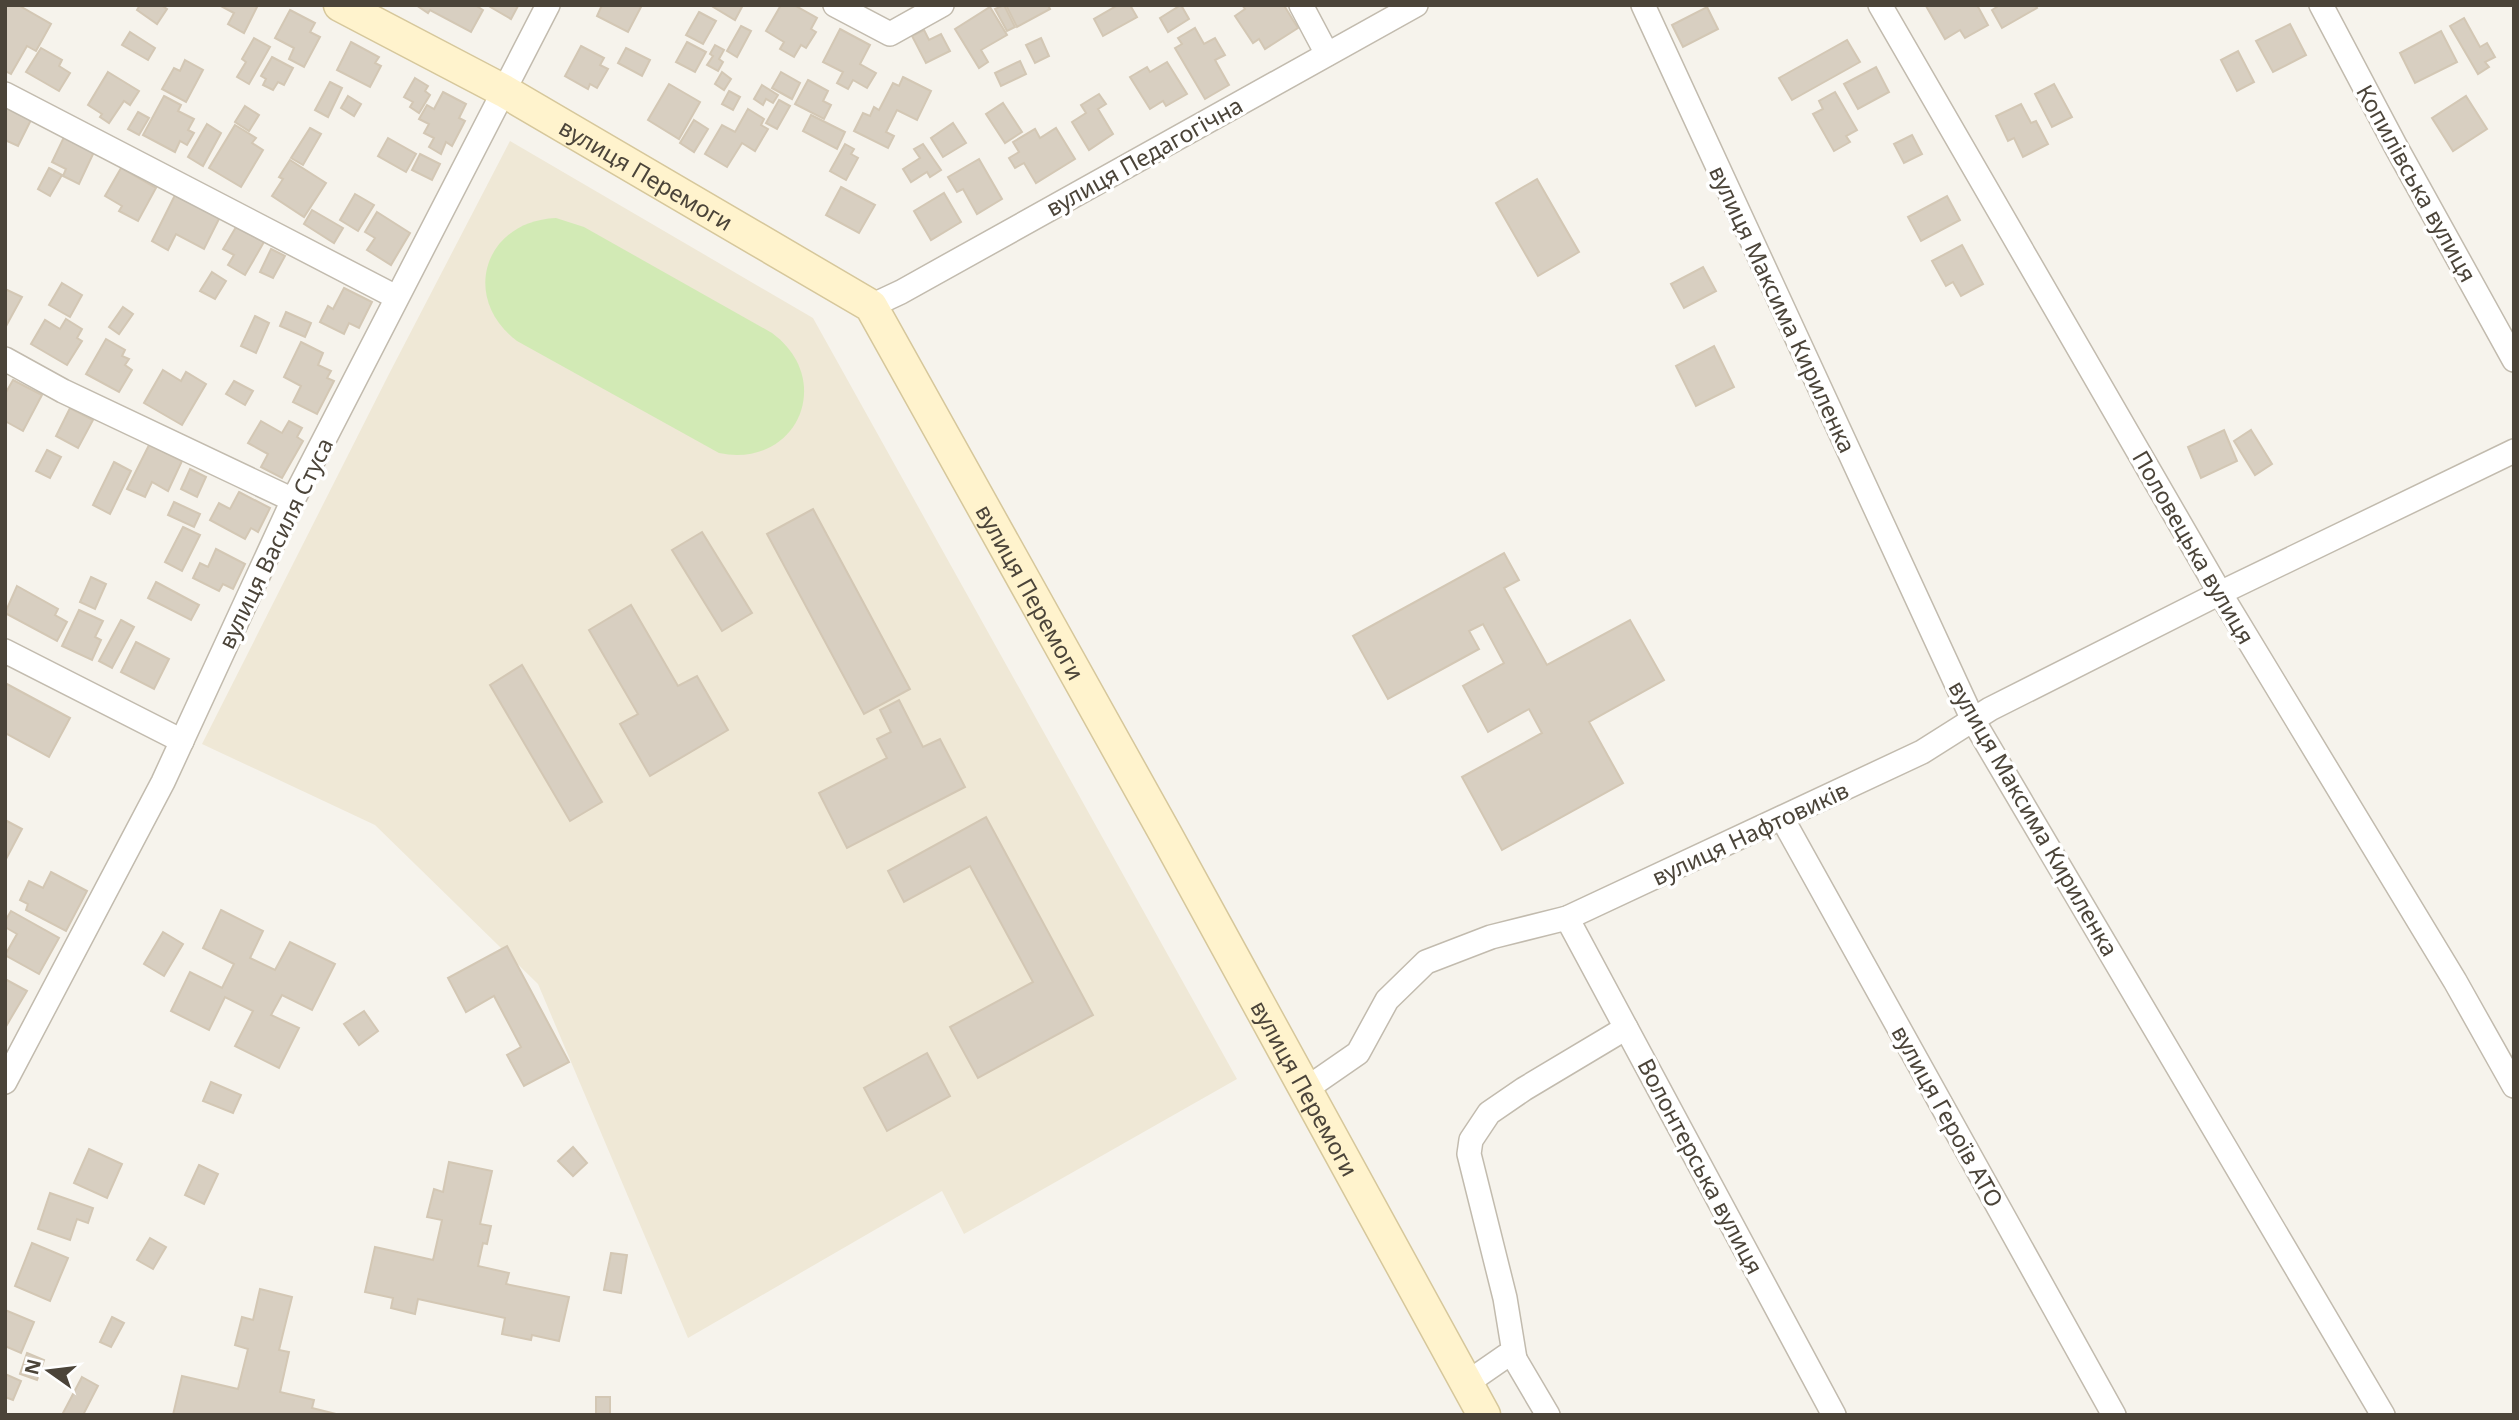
<svg xmlns="http://www.w3.org/2000/svg" width="2519" height="1420" viewBox="0 0 2519 1420" font-family="'Noto Sans',sans-serif">
<style>
.education{fill:#efe8d6}
.green{fill:#d2eab5}
.building{fill:#d8cfc1;stroke:#d3c7b4;stroke-width:2}
.lines{fill:none;stroke-linecap:round;stroke-linejoin:round}
.street-casing{stroke:#c2bbae;stroke-width:26}
.secondary-casing{stroke:#d6c79b;stroke-width:35}
.street{stroke:#fff;stroke-width:23}
.secondary{stroke:#fff3cd;stroke-width:32}
.labels{text-anchor:middle;dominant-baseline:central;stroke-width:7;stroke-linejoin:round;paint-order:stroke}
.street-label{font-size:23px;fill:#4b4439;stroke:#fff}
</style>
<rect width="100%" height="100%" fill="#f6f3ec"/>
<polygon class="education" points="510,141 813,318 1237,1079 964,1234 942,1191 688,1338 538,984 375,825 202,744 389,374"/>
<path class="green" d="M556 218 584 227 772 333C836 380 797 469 719 453L517 341C460 298 484 221 556 218Z"/>
<g class="building">
<polygon points="5,5 18,5 51,24 36,51 27,46 11,74 5,71"/>
<polygon points="140,5 161,5 167,9 157,24 137,10"/>
<polygon points="219,5 258,5 244,33 228,24 234,13"/>
<polygon points="416,5 475,5 483,10 471,32 430,10 428,13"/>
<polygon points="487,5 517,5 518,6 511,19"/>
<polygon points="602,5 642,5 628,32 597,16"/>
<polygon points="710,5 743,5 735,20"/>
<polygon points="781,5 794,5 817,18 811,29 816,32 806,48 801,45 794,57 780,49 784,42 766,31"/>
<polygon points="1004,5 1015,27 1007,31 995,9"/>
<polygon points="1006,5 1048,5 1050,9 1017,27"/>
<polygon points="1118,5 1130,5 1137,17 1103,36 1094,19"/>
<polygon points="1181,5 1189,19 1168,32 1160,18"/>
<polygon points="1242,5 1288,5 1285,7 1298,28 1265,49 1259,39 1253,43 1235,16 1245,9"/>
<polygon points="1977,5 1988,25 1965,38 1960,30 1945,39 1926,6"/>
<polygon points="2000,5 2035,5 2037,8 2002,28 1992,10"/>
<polygon points="990,7 1007,35 981,50 988,62 979,68 955,29"/>
<polygon points="1707,7 1718,29 1683,47 1672,25"/>
<polygon points="290,10 315,23 310,32 320,37 304,67 289,59 294,48 275,38"/>
<polygon points="699,12 716,21 703,44 686,35"/>
<polygon points="2464,18 2480,47 2487,43 2495,57 2485,62 2489,67 2478,74 2450,26"/>
<polygon points="2290,24 2306,55 2273,72 2256,41"/>
<polygon points="741,26 751,31 737,57 727,51"/>
<polygon points="1195,28 1204,44 1215,38 1225,55 1215,60 1229,85 1205,99 1175,48 1182,44 1178,38"/>
<polygon points="840,29 870,45 860,64 876,73 867,88 853,80 848,89 837,83 843,72 823,62"/>
<polygon points="924,30 929,40 941,34 950,51 926,63 912,36"/>
<polygon points="2441,31 2457,62 2415,83 2400,53"/>
<polygon points="130,32 155,48 148,60 122,45"/>
<polygon points="254,38 270,47 249,84 237,77 246,62 242,59"/>
<polygon points="1041,38 1049,56 1035,63 1026,45"/>
<polygon points="1847,40 1860,62 1792,100 1779,78"/>
<polygon points="351,42 379,57 375,63 381,66 370,87 337,70"/>
<polygon points="687,42 706,52 695,72 676,62"/>
<polygon points="715,45 724,50 719,59 723,62 718,71 707,65 713,56 710,54"/>
<polygon points="581,46 604,58 600,65 608,69 597,88 590,84 588,89 565,76"/>
<polygon points="41,48 62,60 59,66 70,73 59,91 26,72"/>
<polygon points="626,48 650,60 642,76 618,63"/>
<polygon points="2238,51 2254,82 2237,91 2221,60"/>
<polygon points="272,57 293,68 284,85 278,82 273,90 263,85 266,79 261,76"/>
<polygon points="185,60 203,70 186,102 162,89 174,68 180,71"/>
<polygon points="1020,61 1026,74 1001,86 995,73"/>
<polygon points="1167,62 1187,94 1166,106 1163,101 1150,109 1130,77 1147,67 1150,72"/>
<polygon points="1876,67 1889,92 1858,109 1844,84"/>
<polygon points="108,72 139,91 130,105 124,101 109,123 100,117 102,114 88,105"/>
<polygon points="722,72 731,79 724,90 715,84"/>
<polygon points="781,72 800,83 792,99 772,88"/>
<polygon points="903,77 931,91 917,120 897,110 886,132 894,136 888,148 854,131 863,113 870,116 874,107 879,110 893,83 899,86"/>
<polygon points="415,78 428,86 425,91 430,95 419,113 410,107 413,102 404,97"/>
<polygon points="808,80 828,91 823,101 831,105 824,119 795,104"/>
<polygon points="330,82 342,88 328,117 315,110"/>
<polygon points="669,84 700,102 679,139 648,120"/>
<polygon points="2054,84 2072,117 2052,127 2035,94"/>
<polygon points="762,85 778,95 773,103 766,99 763,105 754,99"/>
<polygon points="729,91 740,97 733,110 722,104"/>
<polygon points="443,92 466,104 459,118 465,121 452,146 446,142 441,154 429,147 434,138 424,133 429,124 419,119 427,105 434,109"/>
<polygon points="1835,92 1857,130 1846,136 1850,142 1834,151 1813,114 1823,109 1819,101"/>
<polygon points="1099,94 1106,104 1098,109 1113,134 1089,150 1072,122 1086,113 1081,105"/>
<polygon points="164,96 181,105 178,111 194,119 188,130 194,133 187,145 180,141 175,152 143,135"/>
<polygon points="348,96 361,104 354,116 341,108"/>
<polygon points="2466,96 2487,129 2453,151 2432,118"/>
<polygon points="779,100 790,106 777,129 766,123"/>
<polygon points="1003,103 1022,132 1005,143 986,114"/>
<polygon points="2021,104 2031,123 2036,121 2048,144 2023,157 2014,138 2008,141 1996,116"/>
<polygon points="245,106 259,115 249,131 235,122"/>
<polygon points="5,107 31,120 18,146 5,140"/>
<polygon points="748,109 764,119 761,125 768,129 755,151 742,143 727,167 705,154 722,125 735,132"/>
<polygon points="138,112 149,118 139,135 128,129"/>
<polygon points="811,115 845,132 837,149 803,131"/>
<polygon points="694,120 708,129 694,152 680,143"/>
<polygon points="953,123 966,143 943,157 931,138"/>
<polygon points="207,124 221,133 203,166 188,157"/>
<polygon points="235,125 256,138 252,143 263,150 241,187 209,168"/>
<polygon points="310,128 321,134 303,165 291,158"/>
<polygon points="1056,128 1075,159 1036,183 1024,163 1015,168 1009,158 1019,152 1013,142 1035,129 1040,138"/>
<polygon points="1912,135 1922,154 1904,163 1894,144"/>
<polygon points="64,137 94,152 79,184 63,176 66,169 52,162"/>
<polygon points="388,138 416,154 406,172 378,156"/>
<polygon points="845,144 854,149 851,154 858,158 846,180 830,171"/>
<polygon points="923,144 941,170 930,177 927,172 911,182 903,169 920,158 914,149"/>
<polygon points="420,154 440,164 432,180 412,170"/>
<polygon points="979,159 1002,199 977,214 963,189 957,192 948,177"/>
<polygon points="290,160 326,183 304,217 272,196 283,179 279,177"/>
<polygon points="49,168 62,175 50,196 38,189"/>
<polygon points="121,168 156,188 138,221 119,211 122,206 105,196"/>
<polygon points="1537,179 1579,252 1538,276 1496,203"/>
<polygon points="841,187 875,205 859,233 826,215"/>
<polygon points="944,193 961,222 931,240 914,211"/>
<polygon points="355,194 374,205 358,231 340,220"/>
<polygon points="175,195 220,217 204,249 176,234 168,250 152,241"/>
<polygon points="1947,196 1960,220 1921,241 1908,217"/>
<polygon points="312,210 343,228 334,243 304,224"/>
<polygon points="377,212 410,233 391,265 367,250 375,238 365,232"/>
<polygon points="236,227 264,242 245,275 228,265 234,255 223,249"/>
<polygon points="1962,245 1983,284 1961,296 1953,282 1946,286 1932,261"/>
<polygon points="271,249 285,256 273,278 260,272"/>
<polygon points="1703,267 1716,291 1684,308 1671,284"/>
<polygon points="212,272 226,281 215,299 200,291"/>
<polygon points="62,283 82,295 70,317 49,305"/>
<polygon points="344,288 372,302 359,328 349,323 344,334 320,322 328,306 333,309"/>
<polygon points="5,289 22,297 5,328"/>
<polygon points="123,307 133,314 119,334 109,327"/>
<polygon points="286,312 311,323 305,337 280,326"/>
<polygon points="255,316 269,323 256,353 241,346"/>
<polygon points="66,319 82,329 77,338 82,341 67,365 31,344 45,320 60,329"/>
<polygon points="106,339 125,350 122,356 129,359 125,365 132,370 119,392 86,374"/>
<polygon points="301,342 323,353 318,365 331,371 327,378 334,381 317,414 293,402 301,386 284,377"/>
<polygon points="1714,346 1734,387 1696,406 1676,366"/>
<polygon points="163,370 181,381 186,372 206,384 182,425 144,403"/>
<polygon points="13,380 42,395 23,431 5,421 5,394"/>
<polygon points="234,381 253,391 245,405 226,394"/>
<polygon points="70,408 93,420 78,448 56,436"/>
<polygon points="261,421 282,433 289,421 302,428 297,437 303,441 282,478 261,467 268,454 248,443"/>
<polygon points="2224,430 2237,461 2201,478 2188,447"/>
<polygon points="2251,430 2272,464 2255,475 2234,441"/>
<polygon points="149,445 182,461 168,491 152,482 145,497 127,489"/>
<polygon points="47,450 61,457 50,478 36,471"/>
<polygon points="114,462 131,471 110,514 93,505"/>
<polygon points="190,469 206,477 197,497 181,489"/>
<polygon points="239,492 270,508 258,532 251,528 245,539 210,520 219,503 230,509"/>
<polygon points="174,502 200,514 194,527 168,515"/>
<polygon points="813,509 910,689 864,714 767,534"/>
<polygon points="183,527 200,535 182,571 165,562"/>
<polygon points="702,532 752,613 722,631 672,550"/>
<polygon points="216,549 245,564 233,589 223,584 219,591 193,578 200,563 208,567"/>
<polygon points="1504,553 1519,580 1504,588 1547,665 1630,620 1664,680 1589,722 1623,783 1502,850 1462,777 1542,733 1529,709 1488,732 1463,686 1504,663 1483,624 1469,631 1479,649 1388,699 1353,636"/>
<polygon points="91,577 106,584 95,609 80,602"/>
<polygon points="156,582 199,605 191,620 148,598"/>
<polygon points="17,586 58,609 55,615 67,622 57,641 5,613"/>
<polygon points="631,605 678,686 697,676 728,730 650,776 620,724 638,714 589,630"/>
<polygon points="79,610 103,621 95,637 101,640 92,660 62,646"/>
<polygon points="121,620 134,627 112,668 99,661"/>
<polygon points="136,642 169,659 154,689 121,672"/>
<polygon points="522,665 602,802 570,821 490,685"/>
<polygon points="5,683 70,718 49,757 5,733"/>
<polygon points="899,700 923,747 940,739 965,787 847,848 819,793 887,758 877,739 891,732 880,710"/>
<polygon points="986,817 1093,1015 978,1078 950,1027 1033,982 970,866 904,902 888,871"/>
<polygon points="5,820 22,829 5,861"/>
<polygon points="51,872 87,891 66,931 26,910 28,904 20,900 29,881 43,888"/>
<polygon points="221,910 263,931 250,958 275,970 290,942 335,964 312,1010 282,995 271,1015 299,1028 279,1068 235,1046 253,1011 225,997 209,1030 171,1011 190,972 222,988 234,964 203,948"/>
<polygon points="11,911 59,938 39,974 5,955 17,934 5,927 5,921"/>
<polygon points="163,932 183,944 164,976 144,964"/>
<polygon points="507,946 569,1062 524,1086 507,1055 521,1047 494,996 466,1012 448,978"/>
<polygon points="5,979 27,991 5,1028"/>
<polygon points="364,1011 378,1031 359,1045 344,1024"/>
<polygon points="927,1053 950,1096 887,1131 864,1088"/>
<polygon points="211,1082 241,1095 233,1113 203,1101"/>
<polygon points="573,1147 587,1163 573,1176 558,1161"/>
<polygon points="89,1149 122,1164 107,1198 74,1183"/>
<polygon points="449,1162 492,1171 480,1224 491,1226 487,1244 483,1243 478,1266 509,1273 506,1284 569,1297 559,1341 532,1335 531,1340 502,1334 505,1318 418,1299 415,1314 391,1308 393,1298 365,1292 375,1247 433,1260 442,1220 427,1217 434,1189 443,1192"/>
<polygon points="199,1165 218,1174 204,1204 185,1195"/>
<polygon points="50,1193 93,1208 88,1223 77,1219 70,1240 38,1229"/>
<polygon points="150,1238 166,1247 153,1269 137,1260"/>
<polygon points="32,1243 68,1258 50,1301 15,1286"/>
<polygon points="611,1253 627,1255 621,1293 604,1290"/>
<polygon points="260,1289 292,1297 279,1350 289,1352 280,1392 314,1400 312,1408 340,1415 173,1415 182,1376 238,1389 248,1349 235,1345 242,1317 253,1320"/>
<polygon points="5,1310 34,1322 21,1353 5,1346"/>
<polygon points="112,1317 124,1323 111,1347 100,1342"/>
<polygon points="27,1353 44,1360 37,1380 20,1374"/>
<polygon points="5,1374 21,1381 13,1400 5,1397"/>
<polygon points="82,1377 98,1386 83,1415 65,1415 63,1413"/>
<rect x="596" y="1397" width="14" height="18"/>
</g>
<g class="lines">
<defs>
<g id="street">
<polyline points="835,5 890,34 942,5"/>
<polyline points="1301,5 1327,54"/>
<polyline points="1643,5 1973,720 2383,1415"/>
<polyline points="1880,5 2220,593 2455,981 2514,1086"/>
<polyline points="2321,5 2395,145 2514,360"/>
<polyline points="5,94 396,297"/>
<polyline points="871,306 901,292 1416,5"/>
<polyline points="5,359 63,391 293,500"/>
<polyline points="5,651 182,741"/>
<polyline points="1782,818 2114,1415"/>
<polyline points="1567,918 1834,1415"/>
<polyline points="5,1082 163,782 293,500 548,5"/>
<polyline points="1306,1089 1358,1053 1387,1000 1426,962 1491,937 1567,918 1922,752 1990,709 2220,593 2514,451"/>
<polyline points="1515,1359 1505,1298 1469,1154 1471,1140 1489,1113 1524,1089 1626,1028"/>
<polyline points="1467,1383 1506,1356 1515,1359 1548,1415"/>
</g>
<g id="secondary">
<path id="s1" d="M340 5 504 91 871 306 1165 833 1484 1415"/>
</g>
</defs>
<use href="#street" class="street-casing"/>
<use href="#secondary" class="secondary-casing"/>
<use href="#street" class="street"/>
<use href="#secondary" class="secondary"/>
</g>
<g class="labels">
<g class="street-label">
<text transform="translate(1144 156) rotate(-29)">вулиця Педагогічна</text>
<text stroke="none"><textPath href="#s1" startOffset="350">вулиця Перемоги</textPath></text>
<text transform="translate(2417 183) rotate(61)">Копилівська вулиця</text>
<text transform="translate(1783 309) rotate(65)">вулиця Максима Кириленка</text>
<text transform="translate(275 543) rotate(-64)">вулиця Василя Стуса</text>
<text transform="translate(2194 547) rotate(60)">Половецька вулиця</text>
<text stroke="none"><textPath href="#s1" startOffset="938">вулиця Перемоги</textPath></text>
<text transform="translate(2034 818) rotate(60)">вулиця Максима Кириленка</text>
<text transform="translate(1750 833) rotate(-25)">вулиця Нафтовиків</text>
<text stroke="none"><textPath href="#s1" startOffset="1505">вулиця Перемоги</textPath></text>
<text transform="translate(1948 1116) rotate(61)">вулиця Героїв АТО</text>
<text transform="translate(1701 1166) rotate(62)">Волонтерська вулиця</text>
</g>
</g>
<rect width="2519" height="1420" fill="none" stroke="#4b4439" stroke-width="14"/>
<g transform="translate(49 1371) rotate(284)" stroke="#ffffff" stroke-width="5" paint-order="stroke">
<path d="M0-5L12 26L0 18L-12 26Z" fill="#4b4439"/>
<text y="-10" font-size="19" font-weight="bold" text-anchor="middle" fill="#4b4439">N</text>
</g>
</svg>
